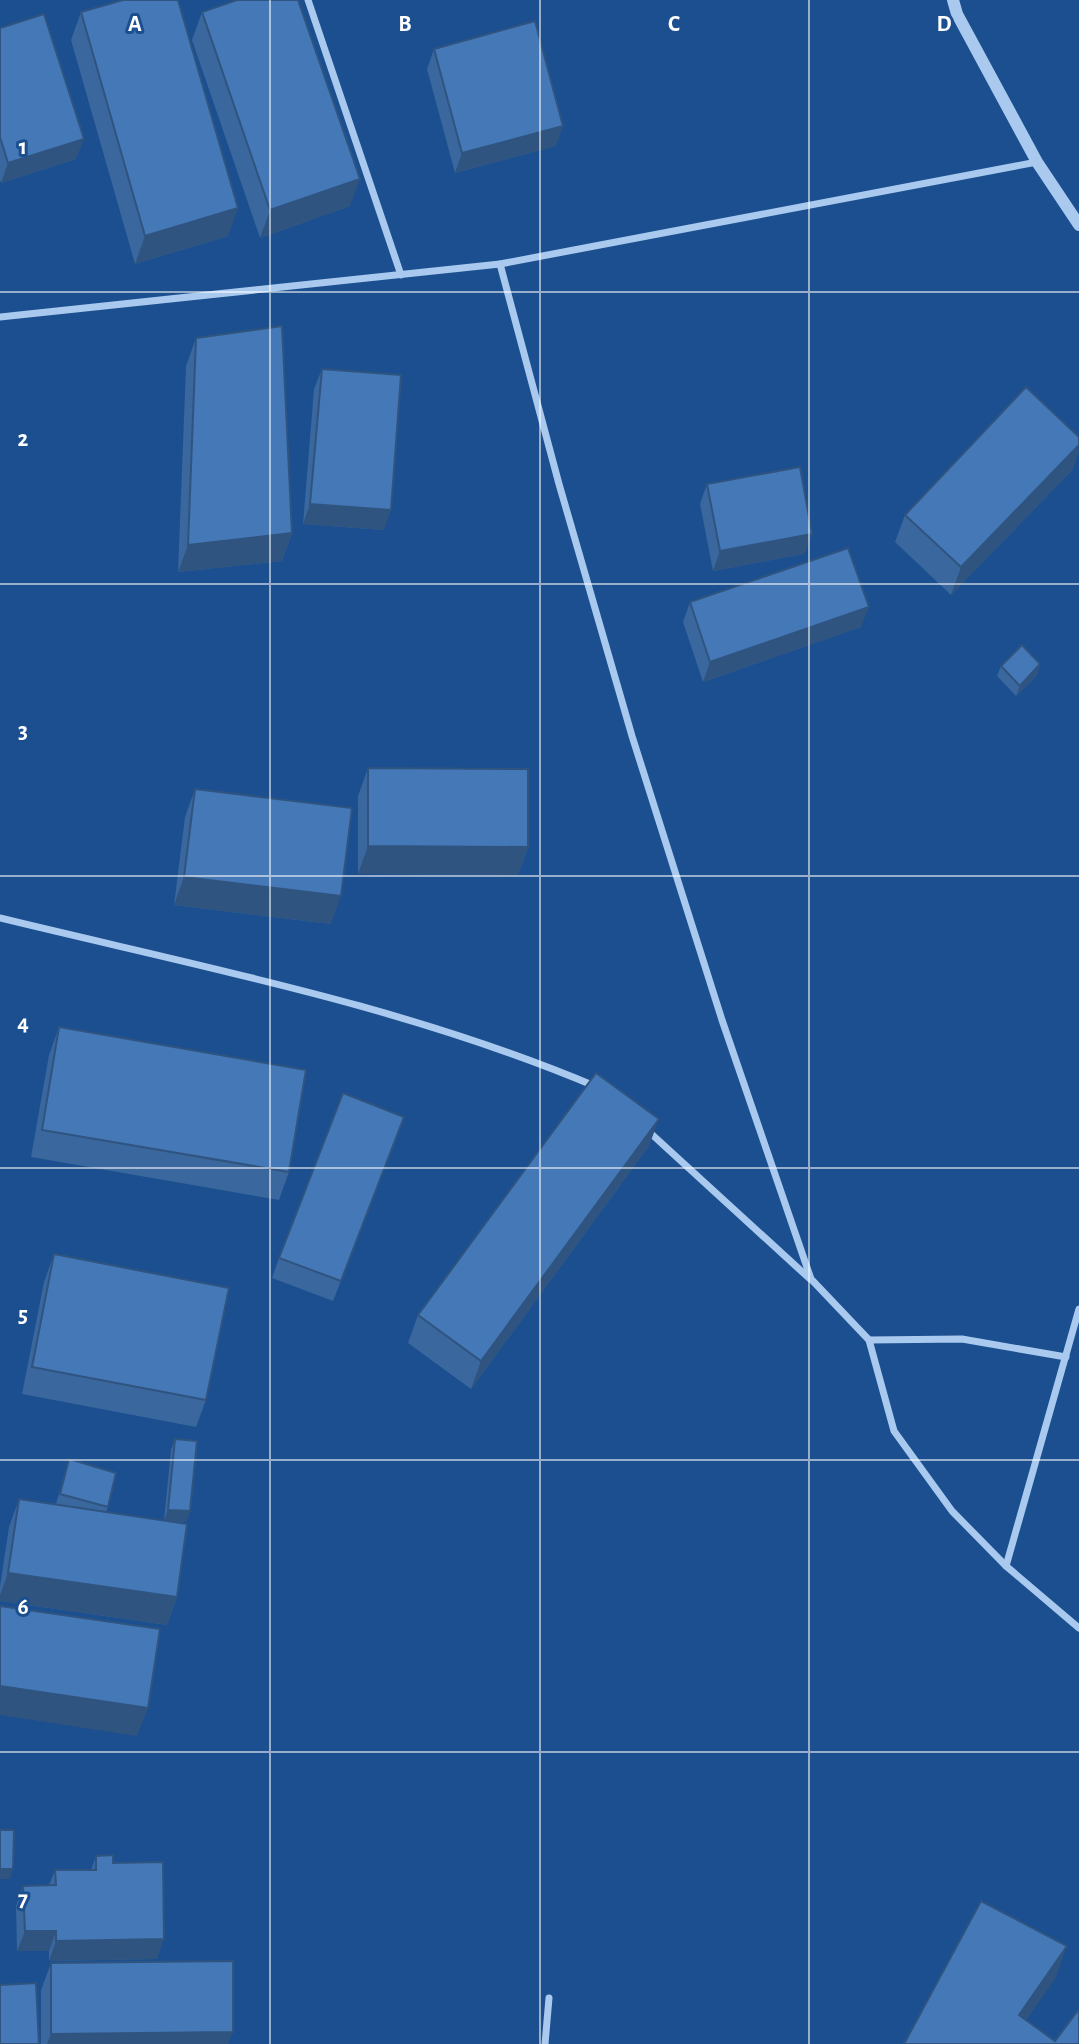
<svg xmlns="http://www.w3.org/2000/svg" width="1079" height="2044" viewBox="0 0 1079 2044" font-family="'Alegreya Sans',sans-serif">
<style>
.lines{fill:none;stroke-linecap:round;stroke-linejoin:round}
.minor{stroke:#a9c9ee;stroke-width:7}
.tertiary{stroke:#a9c9ee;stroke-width:12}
.wall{fill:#3a679d}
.shaded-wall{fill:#305480}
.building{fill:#4478b7;stroke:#305480;stroke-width:2}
.grid{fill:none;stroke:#fff;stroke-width:2;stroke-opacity:0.55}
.grid-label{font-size:23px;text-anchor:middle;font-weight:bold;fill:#fff;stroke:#1b4f8f;stroke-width:6;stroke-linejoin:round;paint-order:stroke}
</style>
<rect width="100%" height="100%" fill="#1b4f8f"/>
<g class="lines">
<g class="minor">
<polyline points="308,0 401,275"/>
<polyline points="500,264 559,484 632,736 722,1020 811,1279 869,1340 894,1431 952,1511 1006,1566 1079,1628"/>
<polyline points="0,317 500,264 1037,162"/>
<path d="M0 918C201 967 406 1006 597 1087"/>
<polyline points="646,1129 810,1279"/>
<polyline points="869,1340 962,1339 1066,1357"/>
<polyline points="1006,1566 1079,1309"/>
<polyline points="545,2044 549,1998"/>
</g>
<polyline class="tertiary" points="953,0 957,14 1037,162 1079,225"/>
</g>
<g class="wall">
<polygon points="81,12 228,236 135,264 71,40"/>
<polygon points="202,12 350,206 260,238 192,40"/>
<polygon points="0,28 76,159 1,183 0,180"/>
<polygon points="434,49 556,146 455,173 427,69"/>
<polygon points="196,338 292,533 282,561 178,572 186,366"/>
<polygon points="322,369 384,530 303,524 314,389"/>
<polygon points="1073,469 951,595 895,542 905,515"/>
<polygon points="707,484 812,534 804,554 713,571 700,504"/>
<polygon points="690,602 861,627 703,682 683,622"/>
<polygon points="1040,664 1037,675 1016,696 997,676 1001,666"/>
<polygon points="368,768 528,847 518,875 358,874 358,796"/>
<polygon points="195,789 331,924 174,905 185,817"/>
<polygon points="59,1027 289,1172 279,1200 31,1157 49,1055"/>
<polygon points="397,1137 333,1301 272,1278 279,1258"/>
<polygon points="649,1146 471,1389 408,1343 418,1315"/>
<polygon points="54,1254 206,1400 196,1427 22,1394 44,1282"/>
<polygon points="175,1439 190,1511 186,1522 164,1520 171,1450"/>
<polygon points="69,1459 108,1507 106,1512 177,1597 167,1625 0,1601 0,1587 9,1527 19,1499 56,1504"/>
<polygon points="96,1856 113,1863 157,1959 49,1961 49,1951 17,1951 16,1906 23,1886 49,1885 55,1870 91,1870"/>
<polygon points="51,1963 228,2044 41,2044 41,1990"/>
</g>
<g class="shaded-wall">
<polygon points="563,126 556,146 455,173 462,153"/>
<polygon points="84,139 76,159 1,183 8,163"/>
<polygon points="360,179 350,206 260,238 270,210"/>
<polygon points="238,208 228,236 135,264 145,236"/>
<polygon points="1079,445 1079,452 1073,469 951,595 961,567"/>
<polygon points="310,504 391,510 384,530 303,524"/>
<polygon points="292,533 282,561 178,572 188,545"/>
<polygon points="812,534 804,554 713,571 720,551"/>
<polygon points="869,607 861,627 703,682 710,662"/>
<polygon points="1040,664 1037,675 1016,696 1020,686"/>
<polygon points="368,846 528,847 518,875 358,874"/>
<polygon points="184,877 341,896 331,924 174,905"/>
<polygon points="659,1119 649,1146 471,1389 481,1361"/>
<polygon points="168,1510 190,1511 186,1522 164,1520"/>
<polygon points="8,1573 177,1597 167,1625 0,1601 0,1595"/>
<polygon points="0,1686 148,1708 137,1736 0,1715"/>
<polygon points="0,1869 13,1869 10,1879 0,1879"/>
<polygon points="25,1931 56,1931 49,1951 17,1951"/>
<polygon points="164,1939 157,1959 49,1961 56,1941"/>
<polygon points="1067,1946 1055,1979 1010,2044 1019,2015"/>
<polygon points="233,2032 228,2044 47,2044 51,2034"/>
</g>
<g class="building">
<polygon points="123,0 178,0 238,208 145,236 81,12"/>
<polygon points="237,0 298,0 360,179 270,210 202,12"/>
<polygon points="44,14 84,139 8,163 0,137 0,28"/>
<polygon points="535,21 563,126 462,153 434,49"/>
<polygon points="282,326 292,533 188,545 196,338"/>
<polygon points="322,369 401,375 391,510 310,504"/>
<polygon points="1026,387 1079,437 1079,445 961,567 905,515"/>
<polygon points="800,467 812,534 720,551 707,484"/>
<polygon points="848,548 869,607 710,662 690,602"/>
<polygon points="1022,645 1040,664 1020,686 1001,666"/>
<polygon points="368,768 528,769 528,847 368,846"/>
<polygon points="195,789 352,808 341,896 184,877"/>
<polygon points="59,1027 306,1070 289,1172 42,1130"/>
<polygon points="596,1073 659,1119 481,1361 418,1315"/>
<polygon points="343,1093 404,1117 341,1281 279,1258"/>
<polygon points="54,1254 229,1288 206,1400 32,1367"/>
<polygon points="175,1439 197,1441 190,1511 168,1510"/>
<polygon points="69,1459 116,1473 108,1507 60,1494"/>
<polygon points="19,1499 187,1524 177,1597 8,1573"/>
<polygon points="0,1606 160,1629 148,1708 0,1686"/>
<polygon points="0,1830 14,1830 13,1869 0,1869"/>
<polygon points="113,1855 113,1863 163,1862 164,1939 56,1941 56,1931 25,1931 23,1886 56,1885 55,1870 96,1870 96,1856"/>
<polygon points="981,1901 1067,1946 1019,2015 1055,2041 1079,2009 1079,2044 904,2044"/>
<polygon points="233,1961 233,2032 51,2034 51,1963"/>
<polygon points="36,1983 39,2044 0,2044 0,1985"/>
</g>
<path class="grid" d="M270 0V2044M540 0V2044M809 0V2044M0 292H1079M0 584H1079M0 876H1079M0 1168H1079M0 1460H1079M0 1752H1079"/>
<g class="grid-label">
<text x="135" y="31">A</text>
<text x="405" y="31">B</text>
<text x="674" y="31">C</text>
<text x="944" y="31">D</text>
<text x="23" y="154">1</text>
<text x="23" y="446">2</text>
<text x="23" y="738">3</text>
<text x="23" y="1030">4</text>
<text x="23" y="1322">5</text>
<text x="23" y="1614">6</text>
<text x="23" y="1906">7</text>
</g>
</svg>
